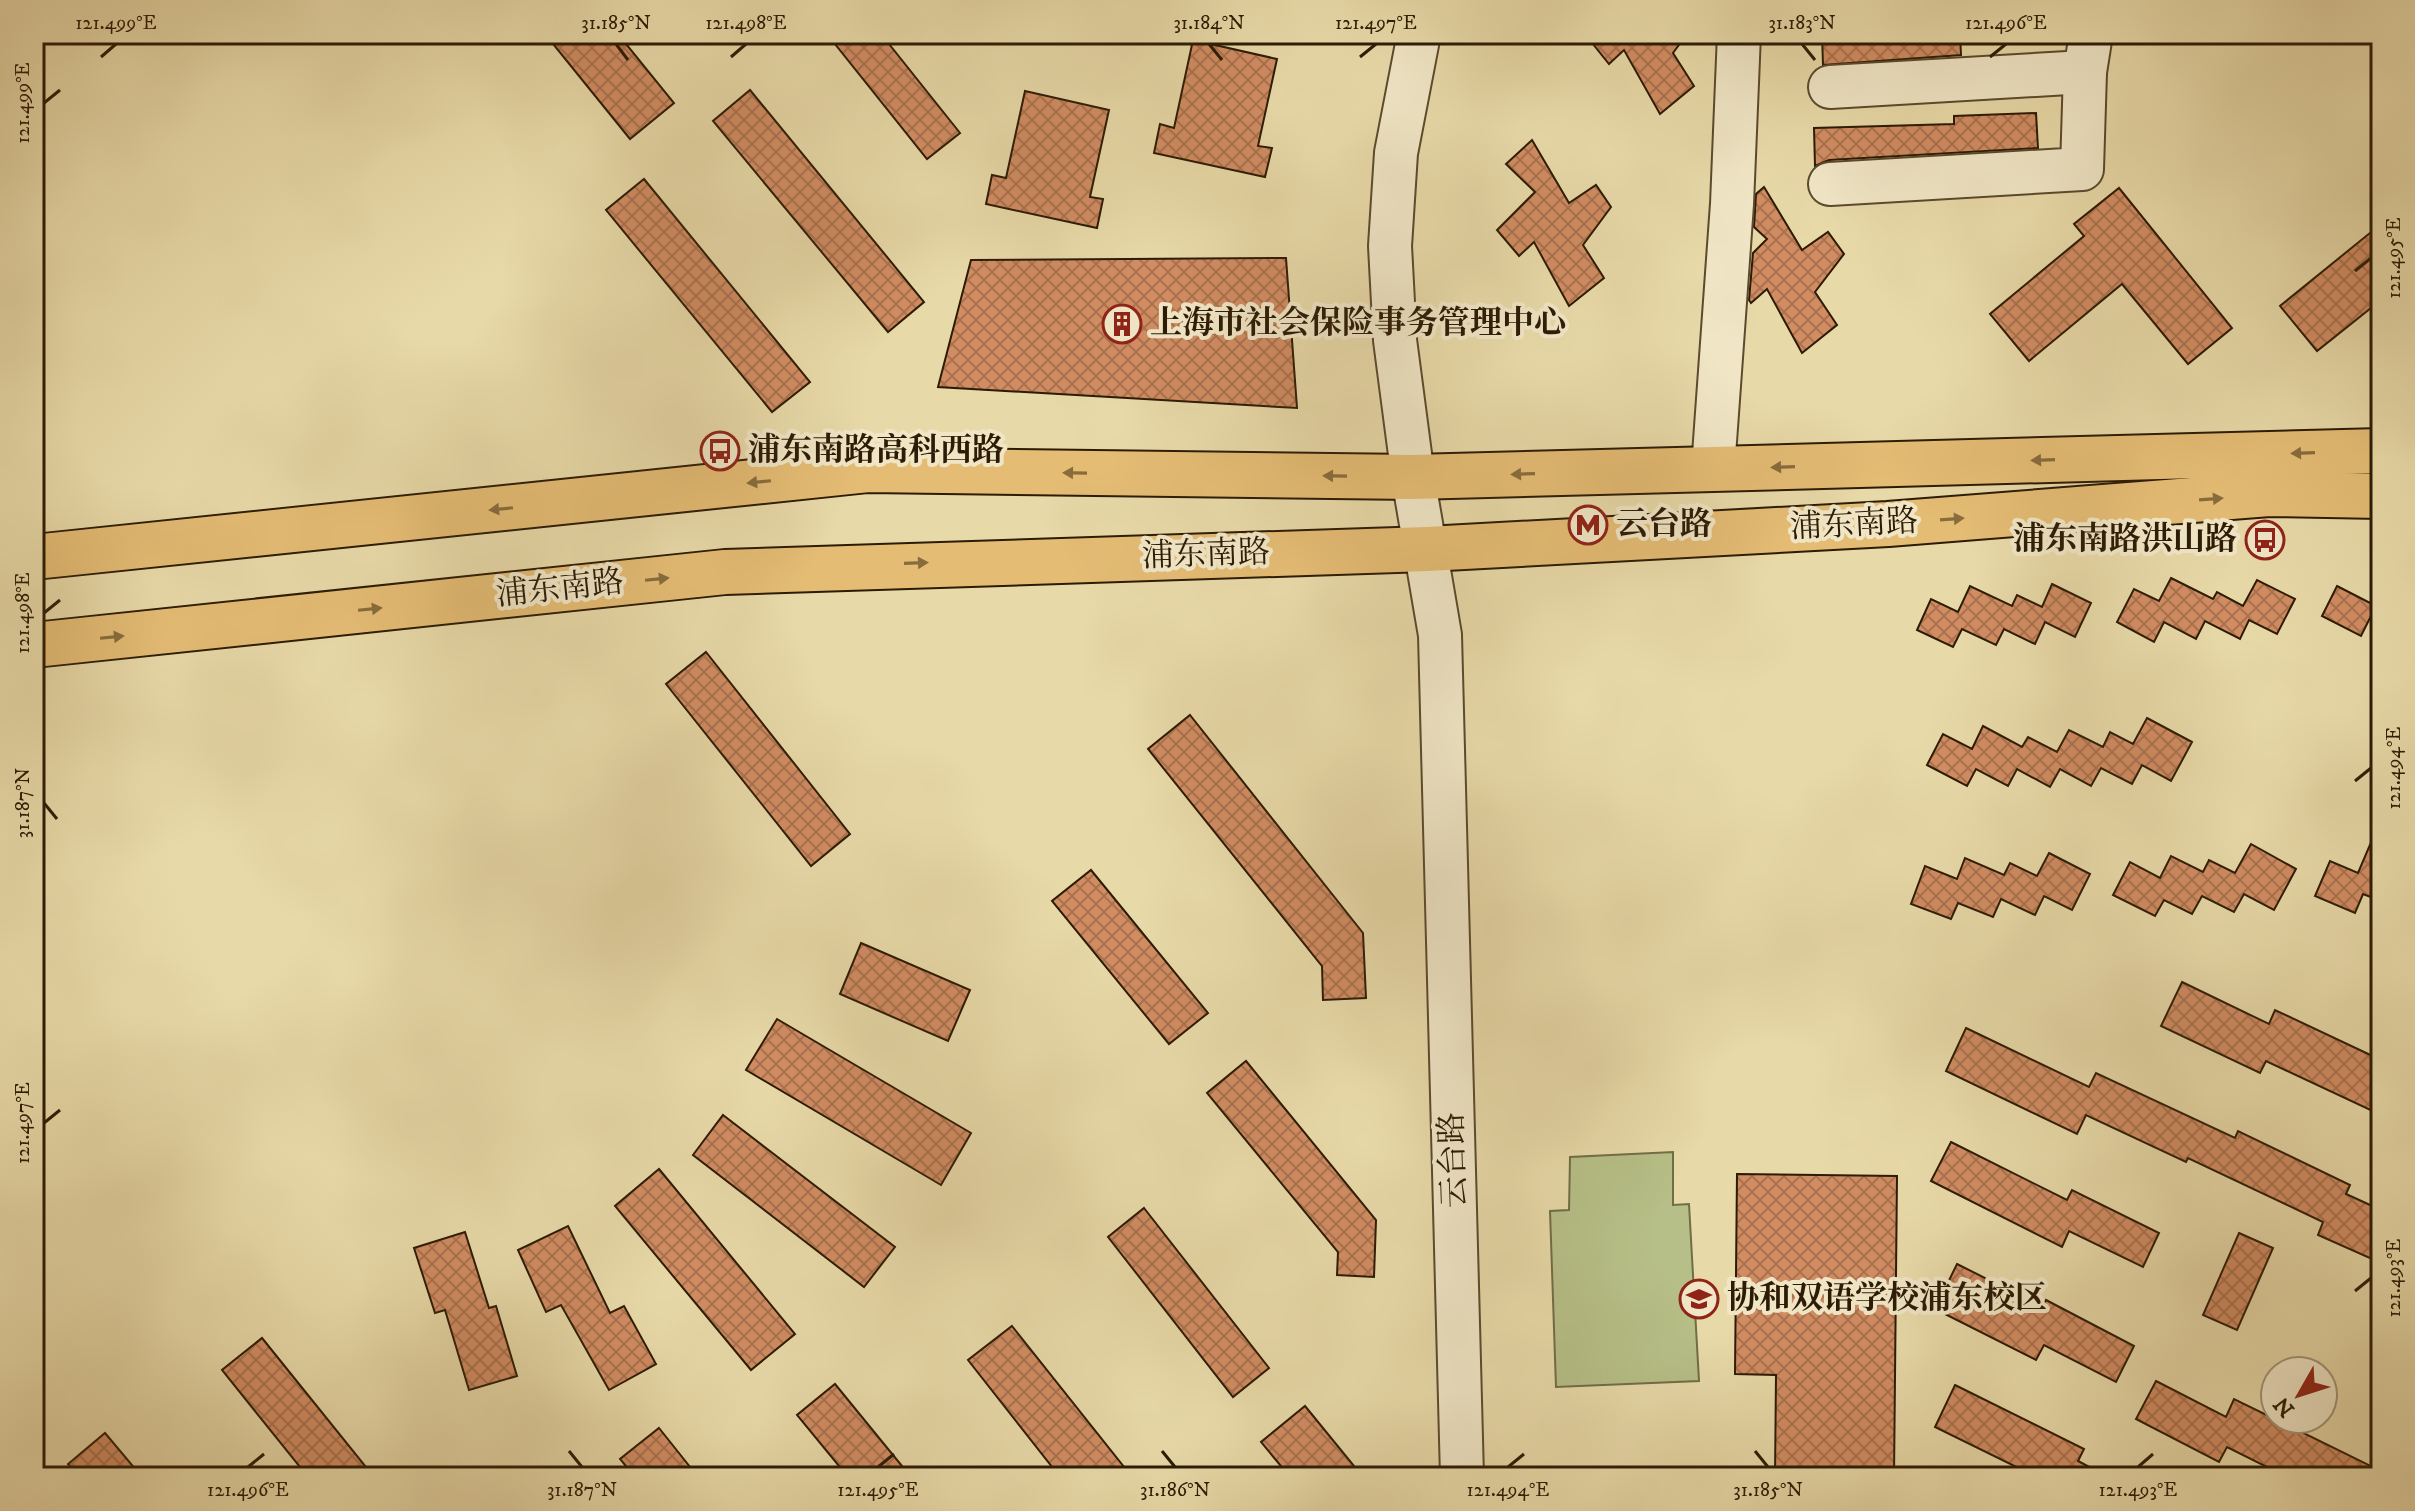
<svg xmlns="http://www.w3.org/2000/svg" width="2415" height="1511" viewBox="0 0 2415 1511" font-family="'IM FELL DW Pica','Noto Serif SC',serif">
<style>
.garden{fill:#b6bf87;stroke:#716d46;stroke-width:2}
.building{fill:url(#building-cross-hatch);stroke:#2c1b05;stroke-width:2}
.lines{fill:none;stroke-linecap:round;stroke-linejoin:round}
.minor-casing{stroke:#5b4a2e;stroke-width:46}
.major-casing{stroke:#2c1b05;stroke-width:48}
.minor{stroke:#f0e6c6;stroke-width:42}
.major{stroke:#e4bc74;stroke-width:44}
.oneway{fill:#886c3c}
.ticks{fill:none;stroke:#2c1b05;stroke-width:3}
.labels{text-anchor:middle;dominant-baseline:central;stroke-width:8;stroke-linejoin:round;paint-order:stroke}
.poi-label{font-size:32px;font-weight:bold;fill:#2c1b05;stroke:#f0e6c6;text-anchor:start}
.street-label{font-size:32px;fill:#2c1b05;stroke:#f0e6c6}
.neatline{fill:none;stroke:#2c1b05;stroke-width:3}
.ticks-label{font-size:20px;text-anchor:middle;fill:#2c1b05}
</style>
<defs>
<pattern id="building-cross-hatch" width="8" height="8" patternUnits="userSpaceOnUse" patternTransform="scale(2)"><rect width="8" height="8" fill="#d18c62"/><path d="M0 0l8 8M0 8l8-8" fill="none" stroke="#aa724f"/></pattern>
</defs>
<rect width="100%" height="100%" fill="#e8d9a8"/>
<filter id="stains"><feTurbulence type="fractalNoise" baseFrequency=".0025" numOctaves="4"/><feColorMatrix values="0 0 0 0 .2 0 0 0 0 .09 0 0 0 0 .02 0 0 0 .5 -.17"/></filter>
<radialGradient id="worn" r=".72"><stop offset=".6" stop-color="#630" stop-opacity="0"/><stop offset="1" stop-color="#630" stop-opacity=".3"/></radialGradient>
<polygon class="garden" points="1673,1152 1673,1205 1689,1204 1699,1381 1556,1387 1550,1211 1569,1210 1570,1157"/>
<g class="building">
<polygon points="545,34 618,34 674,103 630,139"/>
<polygon points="827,34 881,34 960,133 927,159"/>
<polygon points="1585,34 1687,34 1673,53 1694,86 1660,114 1624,50 1609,64"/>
<polygon points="1822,34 1960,34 1961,55 1823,65"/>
<polygon points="1193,40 1277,59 1258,146 1272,148 1265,177 1154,153 1160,124 1174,128"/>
<polygon points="750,90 924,302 888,332 713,121"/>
<polygon points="1025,91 1109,110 1090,197 1103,199 1097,228 986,204 992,175 1006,178"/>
<polygon points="2036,113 2038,148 1829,160 1815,166 1814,128 1954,124 1954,116"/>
<polygon points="1532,140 1569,203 1596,185 1611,207 1583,245 1604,278 1569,306 1534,242 1519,256 1497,230 1535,192 1506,164"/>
<polygon points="644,179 810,382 772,412 606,210"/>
<polygon points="1764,187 1802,250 1828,232 1844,254 1815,292 1837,325 1802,353 1767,289 1751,303 1749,300 1753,253 1767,239 1754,227 1756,194"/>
<polygon points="2119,188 2232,328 2188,364 2122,284 2029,361 1990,314 2084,236 2074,224"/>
<polygon points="2381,224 2381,300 2317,351 2280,306"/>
<polygon points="1286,258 1297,408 938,387 971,260"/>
<polygon points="2171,578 2213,599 2217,592 2243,606 2257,580 2295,599 2277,634 2249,620 2240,639 2205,621 2196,639 2164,622 2154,642 2117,622 2134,589 2159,601"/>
<polygon points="2052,584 2091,603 2075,637 2045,622 2035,644 2004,629 1996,645 1962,629 1953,647 1917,630 1931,599 1958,612 1970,586 2012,606 2017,595 2042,607"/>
<polygon points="2337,586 2376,606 2361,636 2322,616"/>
<polygon points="706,652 850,834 811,866 666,684"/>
<polygon points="1190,715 1363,933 1366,998 1323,1000 1322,966 1148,749"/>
<polygon points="2147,718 2192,742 2171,781 2142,765 2132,784 2101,768 2091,786 2060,769 2050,787 2017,769 2008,786 1976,769 1967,786 1927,765 1943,734 1972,749 1983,726 2022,747 2028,737 2057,752 2069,730 2103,747 2110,732 2133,744"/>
<polygon points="2381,819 2381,901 2363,894 2355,913 2315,896 2330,861 2358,873"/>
<polygon points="2251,844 2296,869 2274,910 2244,894 2234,912 2202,896 2192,914 2164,900 2155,916 2113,895 2130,862 2160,878 2171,856 2203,872 2209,860 2235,873"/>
<polygon points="2049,853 2090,874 2072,910 2044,896 2035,915 2001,899 1993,917 1958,903 1951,919 1911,904 1925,866 1957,879 1965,858 2004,875 2010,863 2037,876"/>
<polygon points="1091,870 1208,1013 1169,1044 1052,901"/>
<polygon points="861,943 970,990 948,1041 840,994"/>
<polygon points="2182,982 2269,1024 2275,1010 2381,1060 2381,1115 2266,1061 2260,1073 2161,1026"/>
<polygon points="777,1019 971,1133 941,1185 746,1070"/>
<polygon points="1966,1028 2089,1087 2096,1073 2235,1138 2238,1131 2350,1185 2346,1194 2381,1210 2381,1263 2318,1235 2323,1222 2188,1158 2186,1162 2086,1115 2077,1134 1946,1071"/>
<polygon points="1246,1061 1376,1220 1374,1277 1337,1275 1338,1252 1207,1093"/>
<polygon points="723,1115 895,1247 864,1287 693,1155"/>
<polygon points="1951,1142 2067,1200 2072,1190 2159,1233 2143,1267 2069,1231 2062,1247 1931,1181"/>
<polygon points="659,1169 795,1334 751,1370 615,1206"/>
<polygon points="1737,1174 1897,1176 1894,1477 1775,1477 1776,1375 1735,1374"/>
<polygon points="1144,1208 1269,1368 1233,1397 1108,1237"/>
<polygon points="568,1226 610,1313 624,1306 656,1364 609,1390 561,1305 546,1312 518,1250"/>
<polygon points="465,1232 489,1308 496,1306 517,1376 469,1390 445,1310 435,1313 414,1248"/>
<polygon points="2239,1233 2273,1248 2237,1330 2203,1315"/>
<polygon points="1957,1264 2043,1307 2046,1300 2134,1346 2116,1382 2044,1345 2036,1360 1935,1309"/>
<polygon points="1012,1326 1132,1477 1060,1477 968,1360"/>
<polygon points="262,1338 374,1477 308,1477 222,1370"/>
<polygon points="2156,1381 2226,1417 2234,1399 2381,1471 2381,1477 2287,1477 2227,1447 2219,1462 2136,1419"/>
<polygon points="835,1384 911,1477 848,1477 797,1415"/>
<polygon points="1955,1385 2084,1449 2078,1461 2108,1477 2037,1477 1935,1427"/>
<polygon points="1305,1406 1363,1477 1290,1477 1261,1442"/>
<polygon points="659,1428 698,1477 635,1477 620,1459"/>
<polygon points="105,1433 142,1477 79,1477 68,1464"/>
</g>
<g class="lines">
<defs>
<g id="minor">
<polyline points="1419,34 1396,153 1390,246 1395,340 1413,477 1440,635 1462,1477"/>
<polyline points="1830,87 2085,72"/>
<polyline points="1830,184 2082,169 2085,72 2091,34"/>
<polyline points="1713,469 1732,204 1739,34"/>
</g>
<g id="major">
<polyline points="34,557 868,470 1413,477 2381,451"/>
<polyline points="34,645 725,572 1427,549 1888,524 2269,494 2381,496"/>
</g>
</defs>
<use href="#minor" class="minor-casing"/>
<use href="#major" class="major-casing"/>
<use href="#minor" class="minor"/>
<use href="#major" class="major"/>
</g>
<defs><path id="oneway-solid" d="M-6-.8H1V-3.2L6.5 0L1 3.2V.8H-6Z" transform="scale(2)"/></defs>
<g class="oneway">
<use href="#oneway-solid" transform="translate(2303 453) rotate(178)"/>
<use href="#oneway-solid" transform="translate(2043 460) rotate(178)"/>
<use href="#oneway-solid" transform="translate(1783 467) rotate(178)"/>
<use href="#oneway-solid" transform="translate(1075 473) rotate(-179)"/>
<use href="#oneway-solid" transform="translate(1523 474) rotate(178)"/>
<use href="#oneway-solid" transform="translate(1335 476) rotate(-179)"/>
<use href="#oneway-solid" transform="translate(759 482) rotate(174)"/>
<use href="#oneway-solid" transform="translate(2211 499) rotate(-4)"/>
<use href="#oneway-solid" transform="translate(501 509) rotate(174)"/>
<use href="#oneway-solid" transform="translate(1952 519) rotate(-4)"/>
<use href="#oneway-solid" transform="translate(916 563) rotate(-2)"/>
<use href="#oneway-solid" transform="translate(657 579) rotate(-6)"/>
<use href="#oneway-solid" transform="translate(370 609) rotate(-6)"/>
<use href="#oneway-solid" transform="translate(112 637) rotate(-6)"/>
</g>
<path class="ticks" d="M616 44 628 60M1209 44 1222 60M1802 44 1815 60M101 57 116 44M731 57 746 44M1360 57 1376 44M1990 57 2006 44M44 103 60 90M2355 271 2371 258M44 613 60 600M2355 781 2371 768M44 803 57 819M44 1123 60 1110M2355 1291 2371 1278M569 1451 582 1467M1162 1451 1175 1467M1755 1451 1768 1467M248 1467 264 1454M878 1467 894 1454M1508 1467 1524 1454M2138 1467 2153 1454"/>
<defs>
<symbol id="building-ring" viewBox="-11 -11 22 22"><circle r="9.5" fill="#f0e6c6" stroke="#8f2418" stroke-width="1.5"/><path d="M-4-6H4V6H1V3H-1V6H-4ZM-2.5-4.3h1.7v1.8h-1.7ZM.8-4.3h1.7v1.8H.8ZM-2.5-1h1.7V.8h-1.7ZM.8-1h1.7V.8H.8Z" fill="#8f2418"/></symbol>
<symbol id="bus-ring" viewBox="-11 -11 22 22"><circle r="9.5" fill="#f0e6c6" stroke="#8f2418" stroke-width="1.5"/><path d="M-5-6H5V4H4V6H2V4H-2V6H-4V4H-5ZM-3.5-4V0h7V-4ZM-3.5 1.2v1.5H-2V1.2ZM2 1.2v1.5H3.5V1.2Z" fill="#8f2418"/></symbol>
<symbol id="metro-ring" viewBox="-11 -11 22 22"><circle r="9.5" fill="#f0e6c6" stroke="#8f2418" stroke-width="1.5"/><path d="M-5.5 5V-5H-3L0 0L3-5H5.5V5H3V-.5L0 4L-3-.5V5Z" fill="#8f2418"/></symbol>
<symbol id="school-ring" viewBox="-11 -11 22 22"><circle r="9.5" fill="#f0e6c6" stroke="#8f2418" stroke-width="1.5"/><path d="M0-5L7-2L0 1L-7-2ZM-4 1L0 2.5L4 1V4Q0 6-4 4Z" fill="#8f2418"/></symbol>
</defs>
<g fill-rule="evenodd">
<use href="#building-ring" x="1100" y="302" width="44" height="44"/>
<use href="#bus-ring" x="698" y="429" width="44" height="44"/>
<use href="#metro-ring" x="1566" y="503" width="44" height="44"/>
<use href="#bus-ring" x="2243" y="518" width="44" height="44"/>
<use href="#school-ring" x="1677" y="1277" width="44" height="44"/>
</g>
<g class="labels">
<g class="poi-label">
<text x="1150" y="324">上海市社会保险事务管理中心</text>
<text x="748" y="451">浦东南路高科西路</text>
<text x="1616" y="525">云台路</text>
<text x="2237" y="540" text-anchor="end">浦东南路洪山路</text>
<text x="1727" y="1299">协和双语学校浦东校区</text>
</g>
<g class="street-label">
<text transform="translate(1854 525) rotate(-3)">浦东南路</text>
<text transform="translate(1206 555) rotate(-2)">浦东南路</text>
<text transform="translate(560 589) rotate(-6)">浦东南路</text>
<text transform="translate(1454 1160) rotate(-92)">云台路</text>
</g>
</g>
<rect width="2415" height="1511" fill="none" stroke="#e8d9a8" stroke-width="88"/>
<g transform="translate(2299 1395) rotate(231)"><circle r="38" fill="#f0e6c6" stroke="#a29579" stroke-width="2"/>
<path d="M0-6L14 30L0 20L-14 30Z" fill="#8f2418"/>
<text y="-12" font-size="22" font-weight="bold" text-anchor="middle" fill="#2c1b05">N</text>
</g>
<rect x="44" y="44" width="2327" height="1423" class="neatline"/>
<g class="ticks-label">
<text x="116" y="29">121.499°E</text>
<text x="616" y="29">31.185°N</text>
<text x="746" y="29">121.498°E</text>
<text x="1209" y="29">31.184°N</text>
<text x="1376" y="29">121.497°E</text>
<text x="1802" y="29">31.183°N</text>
<text x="2006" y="29">121.496°E</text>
<text transform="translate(22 103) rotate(-90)" y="7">121.499°E</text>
<text transform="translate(2393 258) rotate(-90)" y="7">121.495°E</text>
<text transform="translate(22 613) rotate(-90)" y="7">121.498°E</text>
<text transform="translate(2393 768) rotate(-90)" y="7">121.494°E</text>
<text transform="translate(22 803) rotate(-90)" y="7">31.187°N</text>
<text transform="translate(22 1123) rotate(-90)" y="7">121.497°E</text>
<text transform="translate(2393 1278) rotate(-90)" y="7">121.493°E</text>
<text x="248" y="1496">121.496°E</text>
<text x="582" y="1496">31.187°N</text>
<text x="878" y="1496">121.495°E</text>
<text x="1175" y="1496">31.186°N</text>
<text x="1508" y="1496">121.494°E</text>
<text x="1768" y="1496">31.185°N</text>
<text x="2138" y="1496">121.493°E</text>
</g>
<rect width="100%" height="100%" filter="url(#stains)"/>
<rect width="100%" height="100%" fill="url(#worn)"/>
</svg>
